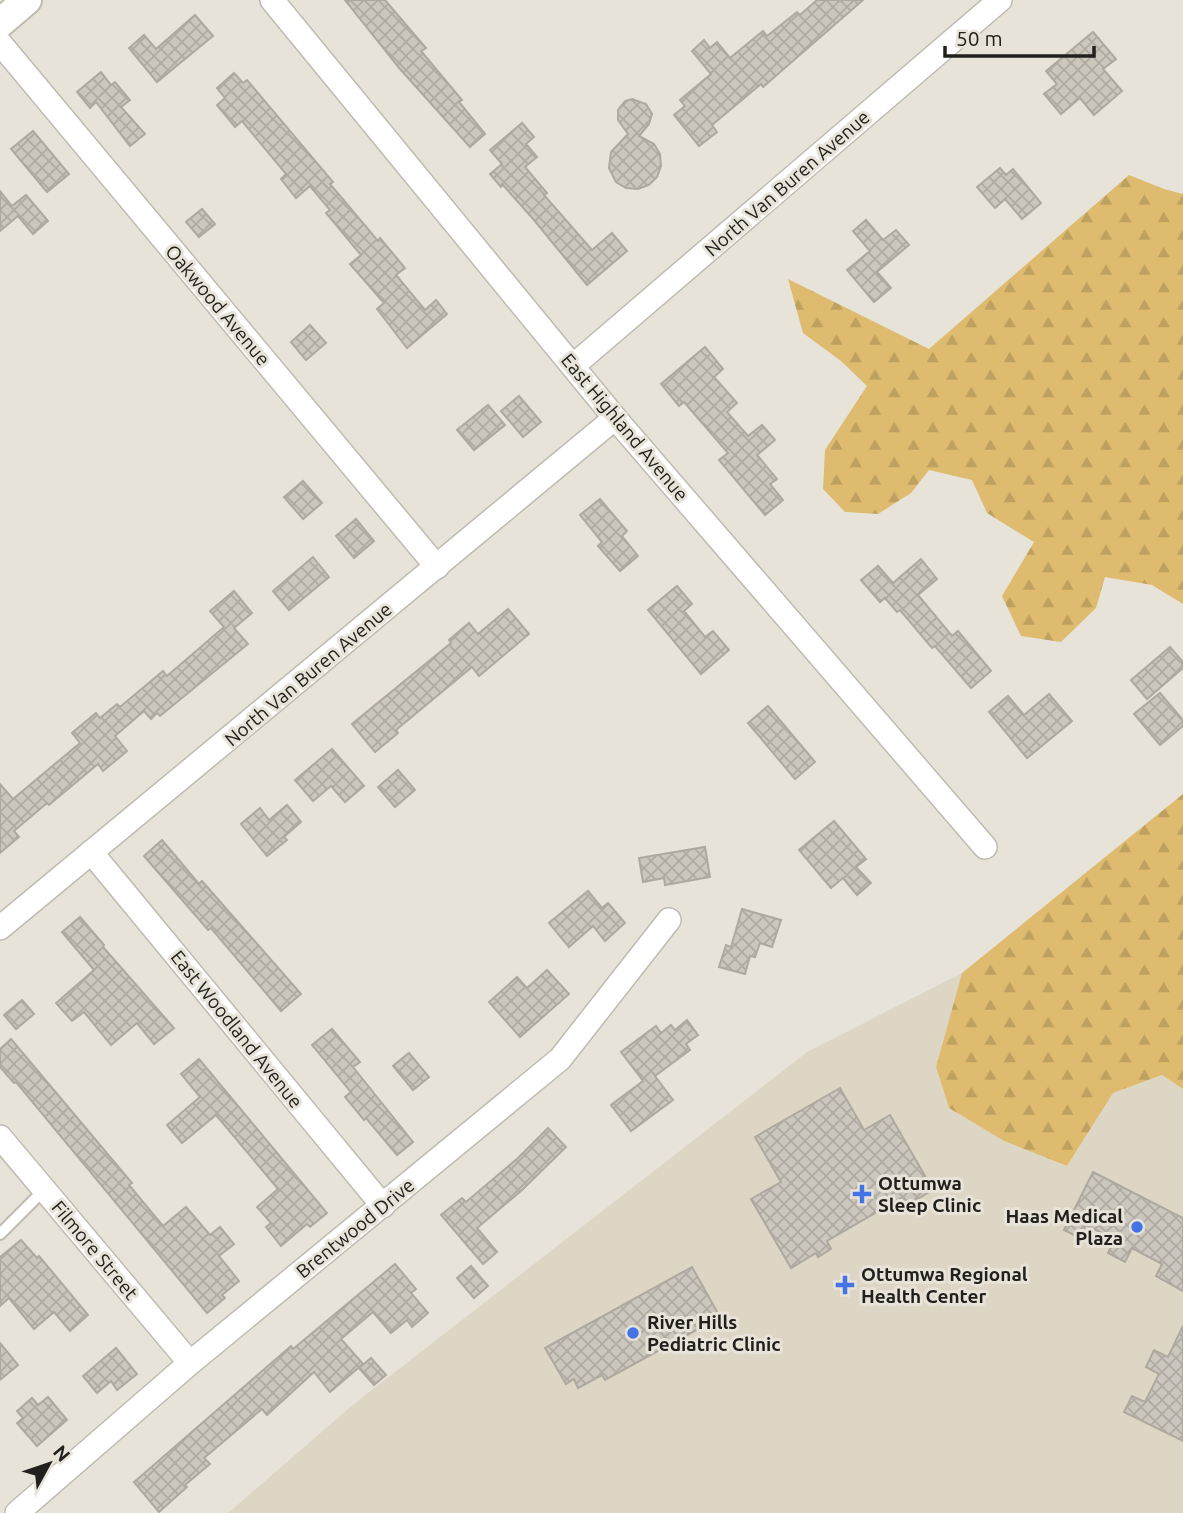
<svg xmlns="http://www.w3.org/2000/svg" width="1183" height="1513" viewBox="0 0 1183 1513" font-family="Ubuntu,sans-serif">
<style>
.built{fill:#ded6c5}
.forest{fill:url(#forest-firs)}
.building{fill:url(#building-cross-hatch);stroke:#ada99f;stroke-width:2}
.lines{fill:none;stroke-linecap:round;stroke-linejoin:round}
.service-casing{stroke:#bfbbb1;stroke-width:14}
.minor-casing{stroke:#bfbbb1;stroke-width:26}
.tertiary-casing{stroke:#bfbbb1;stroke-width:32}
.service{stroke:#fff;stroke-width:10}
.minor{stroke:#fff;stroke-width:23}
.tertiary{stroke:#fff;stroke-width:28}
.poi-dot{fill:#4373e4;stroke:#e8e3d9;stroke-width:2.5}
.labels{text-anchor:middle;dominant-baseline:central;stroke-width:6;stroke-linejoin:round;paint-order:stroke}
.street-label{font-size:19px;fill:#22201c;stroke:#e8e3d9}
.poi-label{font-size:19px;font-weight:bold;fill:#22201c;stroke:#e8e3d9;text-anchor:start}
</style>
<defs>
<pattern id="forest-firs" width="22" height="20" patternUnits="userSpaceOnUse" patternTransform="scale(1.75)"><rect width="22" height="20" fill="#debb6e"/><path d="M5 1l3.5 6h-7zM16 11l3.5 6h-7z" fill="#bea05f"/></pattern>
<pattern id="building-cross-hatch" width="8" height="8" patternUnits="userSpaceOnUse" patternTransform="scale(1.75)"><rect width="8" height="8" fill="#ccc7bd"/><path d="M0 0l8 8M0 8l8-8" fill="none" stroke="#afaba2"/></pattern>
</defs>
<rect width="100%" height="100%" fill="#e8e3d9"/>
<polygon class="built" points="962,973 936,1067 949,1108 1004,1141 1067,1166 1113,1093 1162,1075 1183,1089 1183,1513 228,1513 355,1403 807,1052"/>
<g class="forest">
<polygon points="1129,175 1164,189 1183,194 1183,604 1152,585 1105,577 1096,608 1061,642 1021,636 1002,596 1034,542 987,513 972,480 929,470 911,493 878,514 845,512 823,489 825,450 867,386 841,361 803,333 788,279 929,349"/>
<polygon points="1183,794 1183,1089 1162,1075 1113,1093 1067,1166 1004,1141 949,1108 936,1067 962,973"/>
</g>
<g class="building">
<polygon points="345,0 385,0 426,48 421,51 462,100 459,102 485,134 470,147 400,69"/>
<polygon points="817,0 863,0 763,87 761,84 712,125 717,132 699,146 674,115 685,106 680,100 711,74 692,51 704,40 710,48 717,42 730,58 763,31 767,36 797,12 800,15"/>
<polygon points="195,15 213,36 157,82 129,48 144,35 156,49"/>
<polygon points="1093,32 1116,59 1103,69 1122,91 1094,115 1080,98 1061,114 1044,94 1057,84 1046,71"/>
<polygon points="101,72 111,85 115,82 130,100 121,107 145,134 130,146 96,102 90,108 77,92"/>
<polygon points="234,73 243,83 247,80 333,182 330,184 378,241 380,238 405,268 396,275 425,310 436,300 447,314 407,348 377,309 384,303 350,264 361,255 326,213 330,210 310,186 296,198 281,179 286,174 242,121 235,127 217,105 225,98 217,88"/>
<polygon points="632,99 646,104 652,114 649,124 639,136 654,144 660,154 661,166 657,177 649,185 638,189 626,188 616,182 609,168 611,152 628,134 618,120 618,110 625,101"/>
<polygon points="522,123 534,137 526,144 537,157 525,167 547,193 544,195 592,250 612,233 627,251 587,285 534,220 503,185 501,187 490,174 502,164 490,150"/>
<polygon points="33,131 69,174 47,192 11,149"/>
<polygon points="1000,168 1006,175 1013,169 1041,203 1022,219 1005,199 995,208 977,187"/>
<polygon points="0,191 12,206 26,195 48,221 33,234 18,216 0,231"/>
<polygon points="202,209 215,224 199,237 186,222"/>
<polygon points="866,220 883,240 896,230 909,245 877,272 891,288 874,302 847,270 870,251 853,231"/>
<polygon points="310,325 326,343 306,360 291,342"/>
<polygon points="705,347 723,369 714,377 737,403 727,412 748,436 762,425 775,440 757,455 777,479 770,484 783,500 765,515 719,460 728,453 684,402 679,406 661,384"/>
<polygon points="519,396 541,422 523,437 501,411"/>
<polygon points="488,405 505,425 474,450 457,430"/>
<polygon points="303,481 322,503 303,519 284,497"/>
<polygon points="600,499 627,531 622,536 638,556 620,571 598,546 602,542 580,515"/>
<polygon points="356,519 374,541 354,558 336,536"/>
<polygon points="313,557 329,577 289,610 273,591"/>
<polygon points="921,559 937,579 918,595 952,636 958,631 991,671 971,688 935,646 932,648 900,610 897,612 885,598 880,602 861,580 878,566 893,583"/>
<polygon points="677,586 692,604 684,611 705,637 713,631 729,650 701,674 648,610"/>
<polygon points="234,591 252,613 234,628 248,644 160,716 157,713 151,719 144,711 115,736 127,751 103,771 98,764 49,805 47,803 14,831 19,837 0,853 0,784 13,799 80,743 72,733 96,713 100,718 117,704 120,707 163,671 167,676 224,627 210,611"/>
<polygon points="508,609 529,634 479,676 472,667 396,730 398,733 375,752 352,724 451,643 449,640 469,623 478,634"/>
<polygon points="1170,647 1183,662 1183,668 1147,699 1131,680"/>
<polygon points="1160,693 1183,720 1183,726 1160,745 1134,714"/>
<polygon points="1049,694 1072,721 1027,758 989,712 1008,696 1024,715"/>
<polygon points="768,706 815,762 795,779 748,723"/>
<polygon points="332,749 364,786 345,802 331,786 313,801 295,780"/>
<polygon points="398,770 415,790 395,807 378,787"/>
<polygon points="287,805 301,822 284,837 287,840 267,856 241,824 260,808 269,820"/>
<polygon points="834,821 866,859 856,867 871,883 857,895 843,878 831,888 799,850"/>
<polygon points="162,840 199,884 202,881 301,994 281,1011 211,928 208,930 144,856"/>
<polygon points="705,847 710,877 665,885 664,878 643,882 639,858"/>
<polygon points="588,891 602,908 608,903 625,923 605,941 593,926 569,947 549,923"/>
<polygon points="742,909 781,920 772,947 760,943 755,957 750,956 745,974 719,967 726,945 731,947"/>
<polygon points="80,917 104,945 103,947 174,1028 154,1044 137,1023 111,1045 84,1012 72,1021 56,1003 94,970 62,932"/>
<polygon points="547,970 569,994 520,1037 489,1002 517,977 527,988"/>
<polygon points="22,1000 34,1014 16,1029 4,1015"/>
<polygon points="687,1020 698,1035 686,1044 690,1050 655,1076 673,1100 631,1131 611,1105 643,1081 621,1052 656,1026 661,1033 671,1025 675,1030"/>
<polygon points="332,1029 360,1062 353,1067 413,1142 397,1155 366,1118 364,1120 345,1097 351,1092 312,1045"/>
<polygon points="11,1039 132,1183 129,1185 163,1226 186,1207 210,1235 220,1227 234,1244 219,1256 239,1281 222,1295 225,1298 207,1313 16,1082 14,1083 0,1067 0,1049"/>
<polygon points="409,1053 429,1077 413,1090 393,1066"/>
<polygon points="199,1059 327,1213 310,1227 307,1224 281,1246 266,1227 271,1223 257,1207 278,1189 216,1115 182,1143 167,1125 200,1097 181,1074"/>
<polygon points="840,1088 864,1130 890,1115 933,1190 907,1205 903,1197 827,1241 831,1249 818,1257 816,1253 791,1268 751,1199 781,1182 755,1137"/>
<polygon points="548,1128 566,1147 521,1191 477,1228 497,1252 483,1264 441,1215 462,1198 466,1202 518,1158"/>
<polygon points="1093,1172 1183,1218 1183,1291 1156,1276 1162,1264 1132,1248 1125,1262 1108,1253 1115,1239 1086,1225 1080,1238 1064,1230"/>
<polygon points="21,1240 37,1258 39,1256 88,1315 70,1331 54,1312 34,1329 9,1298 0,1306 0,1257"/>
<polygon points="395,1264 416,1289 411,1293 428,1313 412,1327 407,1320 391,1333 373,1312 341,1339 363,1364 330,1392 314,1372 267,1415 262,1409 204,1458 210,1464 185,1485 187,1487 159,1512 134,1482 291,1346 293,1349"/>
<polygon points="471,1266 488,1286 474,1298 457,1278"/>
<polygon points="692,1267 720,1317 605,1380 602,1375 578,1388 574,1379 566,1384 545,1348"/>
<polygon points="1183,1326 1183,1441 1124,1412 1132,1396 1145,1402 1159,1374 1146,1367 1154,1350 1168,1357"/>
<polygon points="0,1343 18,1365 0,1380"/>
<polygon points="116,1348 137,1374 117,1390 111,1381 97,1393 83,1376"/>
<polygon points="371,1358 386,1375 374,1385 359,1368"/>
<polygon points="48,1397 67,1420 37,1446 17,1423 23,1418 17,1411 32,1398 38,1405"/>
</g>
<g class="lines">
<defs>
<polyline id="service" points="0,1234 44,1190"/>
<g id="minor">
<polyline points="272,0 615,418 985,847"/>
<polyline points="0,43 437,567"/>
<polyline points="573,366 1000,0"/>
<polyline points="91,852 383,1206"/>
<polyline points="0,928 615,418"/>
<polyline points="0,1137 190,1363"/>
<polyline points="17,1513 190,1363 560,1059 669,920"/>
</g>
<polyline id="tertiary" points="0,23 27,0"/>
</defs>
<use href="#service" class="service-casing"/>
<use href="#minor" class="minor-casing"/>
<use href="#tertiary" class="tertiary-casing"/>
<use href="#service" class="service"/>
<use href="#minor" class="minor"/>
<use href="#tertiary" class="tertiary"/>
</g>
<g class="poi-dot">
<path d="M858.5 1183.5h7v7h7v7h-7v7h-7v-7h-7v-7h7z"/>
<circle cx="1137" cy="1227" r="7"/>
<path d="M841.5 1274.5h7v7h7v7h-7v7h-7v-7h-7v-7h7z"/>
<circle cx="633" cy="1333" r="7"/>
</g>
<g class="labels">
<g class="street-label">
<text transform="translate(787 183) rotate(-41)">North Van Buren Avenue</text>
<text transform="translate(218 305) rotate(50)">Oakwood Avenue</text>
<text transform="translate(625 427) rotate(50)">East Highland Avenue</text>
<text transform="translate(308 674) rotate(-40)">North Van Buren Avenue</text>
<text transform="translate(237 1029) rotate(51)">East Woodland Avenue</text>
<text transform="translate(355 1228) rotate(-39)">Brentwood Drive</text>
<text transform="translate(95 1250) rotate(50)">Filmore Street</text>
</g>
<g class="poi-label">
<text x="878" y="1183">Ottumwa<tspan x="878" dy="22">Sleep Clinic</tspan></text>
<text x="1123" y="1216" text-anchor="end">Haas Medical<tspan x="1123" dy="22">Plaza</tspan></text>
<text x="861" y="1274">Ottumwa Regional<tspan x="861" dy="22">Health Center</tspan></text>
<text x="647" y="1322">River Hills<tspan x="647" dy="22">Pediatric Clinic</tspan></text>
</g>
</g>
<g transform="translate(49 1464) rotate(50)" stroke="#e8e3d9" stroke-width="5" paint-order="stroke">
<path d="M0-5L12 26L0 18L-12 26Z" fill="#22201c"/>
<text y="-10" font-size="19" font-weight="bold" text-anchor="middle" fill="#22201c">N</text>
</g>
<path d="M945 46v10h149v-10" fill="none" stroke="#22201c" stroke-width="3.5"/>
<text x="956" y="46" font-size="21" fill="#22201c" stroke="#e8e3d9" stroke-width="5" paint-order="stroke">50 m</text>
</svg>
